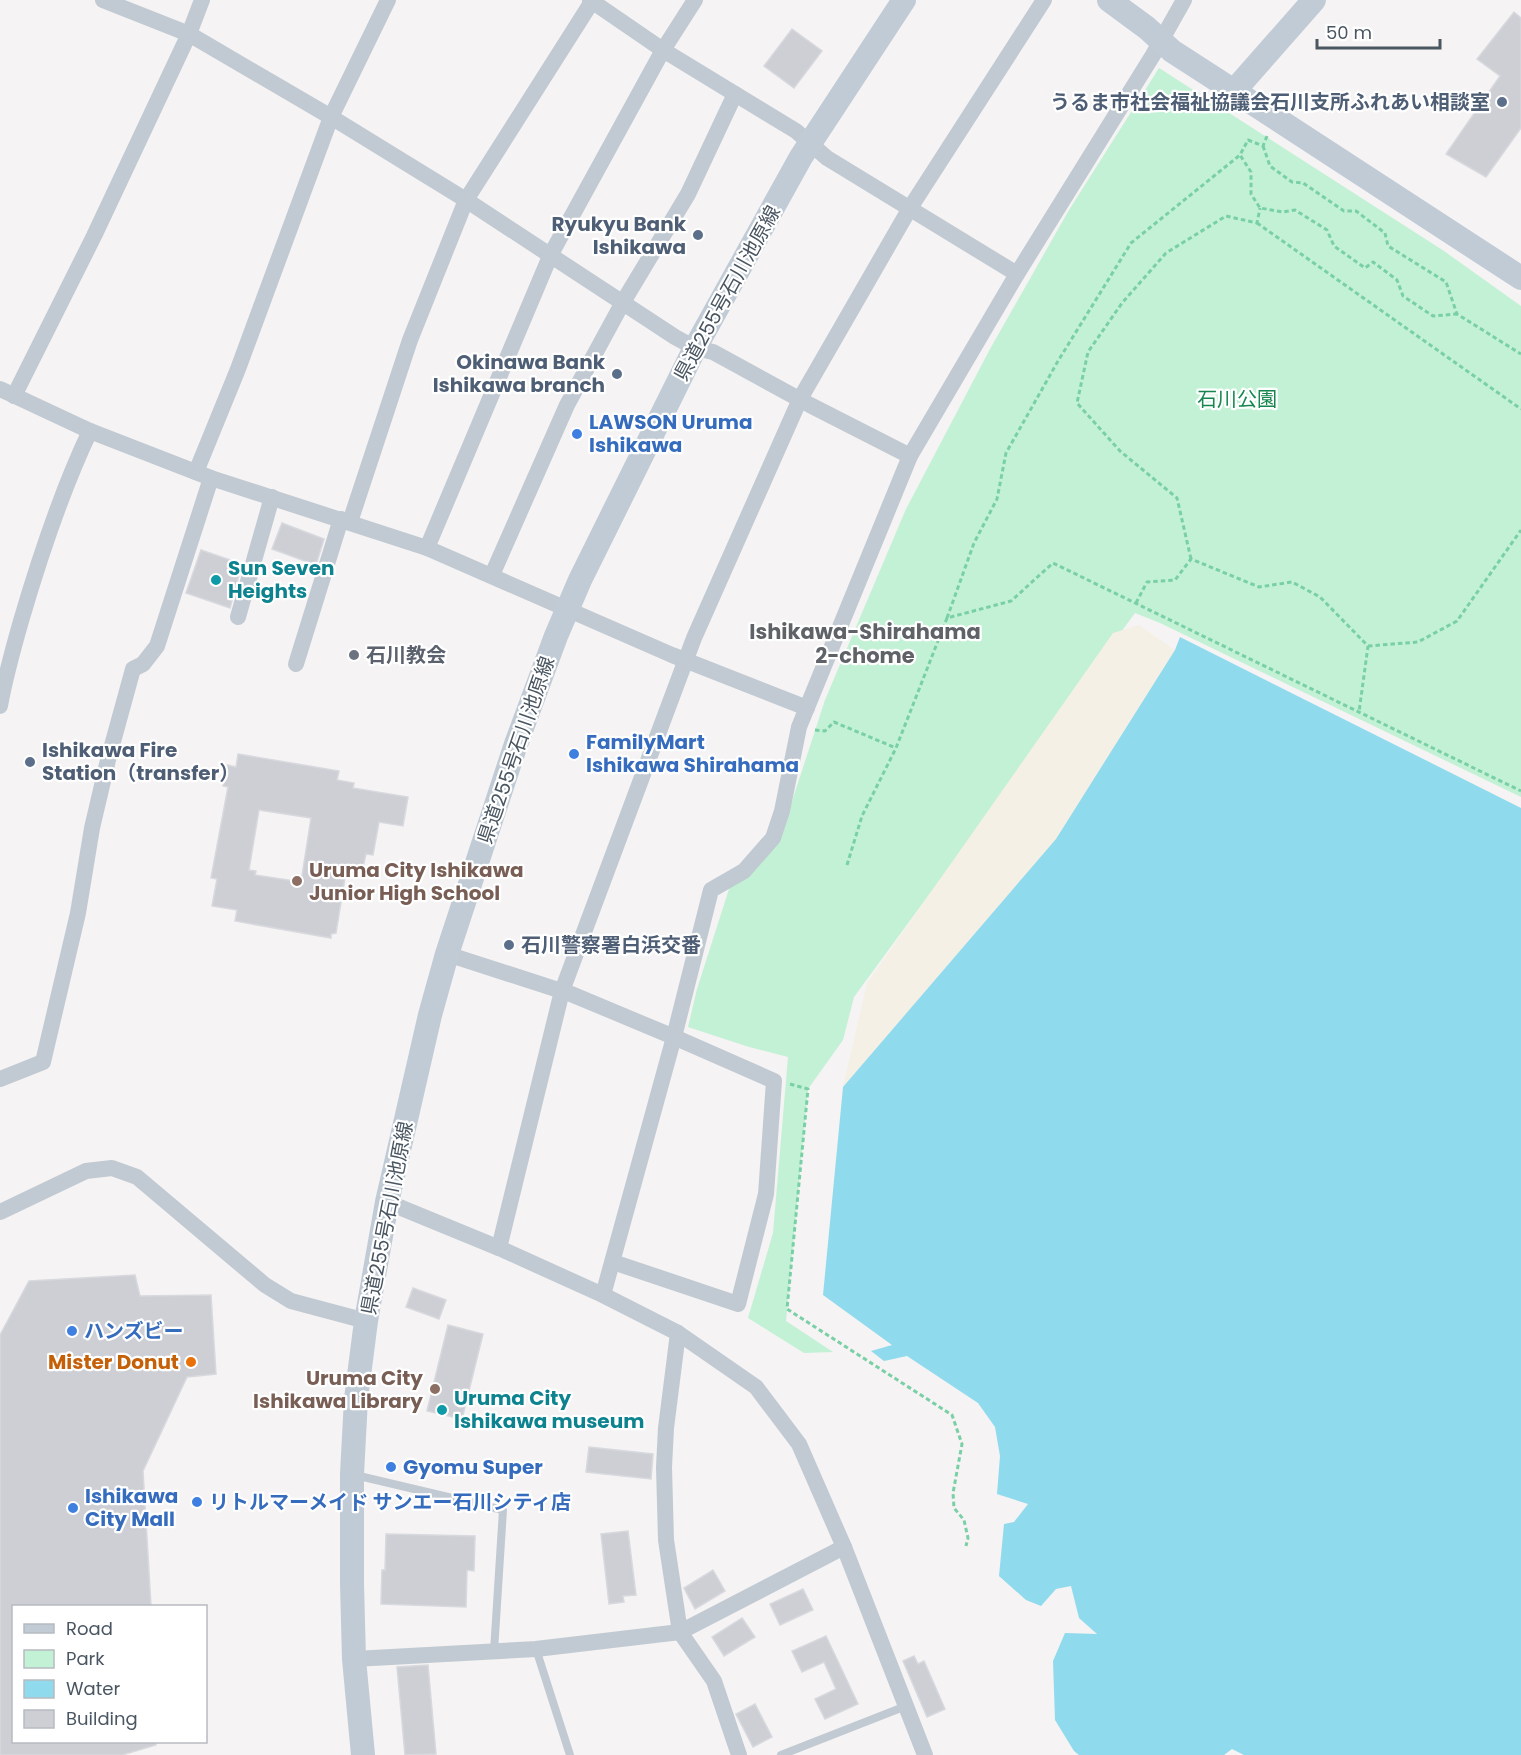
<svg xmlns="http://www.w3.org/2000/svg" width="1521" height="1755" viewBox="0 0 1521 1755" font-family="Poppins,'Noto Sans JP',sans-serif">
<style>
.green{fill:#c3f1d5}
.sand{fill:#f5f0e5}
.water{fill:#90daee}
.building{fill:#cdcfd5;stroke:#d7d9de;stroke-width:1.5;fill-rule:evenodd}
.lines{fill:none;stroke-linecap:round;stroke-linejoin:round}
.path{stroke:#7ad0a6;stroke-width:3;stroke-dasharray:4.5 3;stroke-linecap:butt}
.lane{stroke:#c1cad2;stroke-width:8}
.street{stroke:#c1cad2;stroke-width:16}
.secondary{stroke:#c1cbd6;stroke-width:24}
.service-dot{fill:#5c6f8a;stroke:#fff;stroke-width:2}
.shop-dot{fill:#3f7fe0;stroke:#fff;stroke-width:2}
.culture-dot{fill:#0f9aa8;stroke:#fff;stroke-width:2}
.worship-dot{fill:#6b7280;stroke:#fff;stroke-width:2}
.education-dot{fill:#8d6e63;stroke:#fff;stroke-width:2}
.food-dot{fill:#e8710a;stroke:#fff;stroke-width:2}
.labels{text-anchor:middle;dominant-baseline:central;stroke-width:4.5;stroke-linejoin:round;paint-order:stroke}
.service-label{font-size:20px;font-weight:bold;fill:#4e5e75;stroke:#fff;text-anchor:end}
.street-label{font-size:20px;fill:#4a5661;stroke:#fff}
.park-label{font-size:20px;fill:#17864f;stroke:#fff}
.shop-label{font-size:20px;font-weight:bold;fill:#366cbe;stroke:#fff;text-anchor:start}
.culture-label{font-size:20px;font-weight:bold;fill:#0d838f;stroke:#fff;text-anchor:start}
.worship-label{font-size:20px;font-weight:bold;fill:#5b616d;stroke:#fff;text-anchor:start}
.education-label{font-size:20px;font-weight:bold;fill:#785e54;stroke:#fff;text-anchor:start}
.food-label{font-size:20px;font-weight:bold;fill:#c56008;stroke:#fff;text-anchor:end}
.neighbourhood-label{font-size:21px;font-weight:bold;fill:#5f6368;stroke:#fff}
</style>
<rect width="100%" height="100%" fill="#f5f3f3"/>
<polygon class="green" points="1159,68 1444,251 1521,306 1521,797 1160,623 1135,613 854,997 843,1040 808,1089 786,1321 833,1352 804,1353 748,1318 773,1233 788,1057 749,1047 688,1027 697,989 729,889 780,838 825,700 906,509 990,349 1069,210"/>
<polygon class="sand" points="1139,625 1175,650 1056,839 843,1087 867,983 1113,633"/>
<polygon class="water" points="1180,637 1521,808 1521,1755 1244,1755 1232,1749 1224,1755 1079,1755 1074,1751 1055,1720 1053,1661 1065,1633 1097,1634 1079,1618 1071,1586 1056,1589 1041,1606 1026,1600 999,1576 1004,1524 1014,1522 1028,1504 997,1494 1000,1456 995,1427 978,1403 907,1356 884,1361 871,1351 892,1345 823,1295 843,1087 1056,839 1175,650"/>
<g class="building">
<polygon points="1514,12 1521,18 1521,128 1486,177 1446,154 1500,76 1477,59"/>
<polygon points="792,29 822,51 794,88 764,66"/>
<polygon points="282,523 324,539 316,565 272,549"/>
<polygon points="201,550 242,564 230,608 186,593"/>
<path d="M238 754 339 771 337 780 354 783 353 788 408 797 403 826 379 822 373 855 366 854 363 867 347 865 336 933 331 934V938L235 921 237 910 212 906 217 879 211 878 228 787 223 786 227 765 236 767ZM259 810 311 818 301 882 255 875 256 871 249 870Z"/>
<polygon points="135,1275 140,1296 211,1295 216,1374 187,1377 143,1471 151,1606 14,1606 14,1742 156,1742 156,1745 122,1755 0,1755 0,1335 29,1281"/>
<polygon points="413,1288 446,1300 439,1319 406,1307"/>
<polygon points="448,1325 483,1334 462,1419 427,1411"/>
<polygon points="589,1447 653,1454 651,1479 586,1472"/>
<polygon points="628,1531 636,1595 623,1596 624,1602 609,1604 601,1534"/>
<polygon points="386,1534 475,1536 474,1571 467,1570 466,1607 381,1604 382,1570 385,1570"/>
<polygon points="713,1570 725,1591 695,1609 684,1588"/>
<polygon points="803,1589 813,1610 780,1625 770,1604"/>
<polygon points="742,1618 755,1637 724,1656 712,1637"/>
<polygon points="826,1636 858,1704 825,1719 815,1699 836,1689 824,1662 802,1672 792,1651"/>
<polygon points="914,1656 918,1664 924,1661 945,1709 927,1717 903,1661"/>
<polygon points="428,1665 436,1754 405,1755 397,1667"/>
<polygon points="755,1704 772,1737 753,1747 736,1714"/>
</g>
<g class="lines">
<g class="path">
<polyline points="1267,136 1263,146 1248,140 1240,155 1251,172 1251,194 1260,208 1283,212 1295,210 1327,230 1334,246 1365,268 1373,262 1397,280 1403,296 1433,316 1457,314"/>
<polyline points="1263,146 1270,166 1292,182 1303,183 1344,211 1356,211 1385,233 1388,246 1446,282 1457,314 1521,354"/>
<polyline points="1257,223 1521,409"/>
<polyline points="1191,559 1177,498 1120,451 1077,403 1088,352 1122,303 1166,253 1226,216 1257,223 1260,208"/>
<polyline points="1136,603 1147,582 1175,580 1191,559 1259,587 1292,582 1320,597 1368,646 1359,712"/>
<polyline points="947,618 974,543 997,499 1006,453 1058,361 1131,243 1240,155"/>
<polyline points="1368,646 1418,642 1457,621 1521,530"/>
<polyline points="815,730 825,731 834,722 896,748"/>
<polyline points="847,865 862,816 896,748 947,618 1011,601 1053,563 1521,791"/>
<polyline points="790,1084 808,1089 787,1309 952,1415 962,1444 953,1493 954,1508 964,1520 968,1538 966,1546"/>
</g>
<g class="lane">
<polyline points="355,1475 503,1510 494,1651"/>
<polyline points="536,1649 570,1755"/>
<polyline points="781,1755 906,1706"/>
</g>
<g class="street">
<polyline points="103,0 189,34 331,117 466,200 675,337 695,348 713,352 810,405 910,456"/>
<polyline points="590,0 663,50 796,131 827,158 1017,274"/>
<polyline points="0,389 90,431 211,478 427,548 672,655 807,708"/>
<polyline points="14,396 94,236 189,34 202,0"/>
<polyline points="196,472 238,369 331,117 388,0"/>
<polyline points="350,522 410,340 466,200 593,0"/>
<polyline points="427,548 551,254 663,50 695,0"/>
<polyline points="492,575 567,405 623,302 688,194 735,94"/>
<polyline points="238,617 272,497"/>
<polyline points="296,664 341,519"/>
<path d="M0 706C5 677 13 649 21 621 40 556 61 492 90 431"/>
<polyline points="447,954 571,994 674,1037 774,1081 766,1194 738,1304 613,1262"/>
<polyline points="0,1079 43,1062 78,913 92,828 108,760 133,669 143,664 157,646 211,478"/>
<polyline points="387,1202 499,1248 603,1295 678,1333 756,1387 799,1444 844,1547 925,1755"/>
<polyline points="0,1212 86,1171 112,1168 137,1177 265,1285 291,1301 366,1321"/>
<polyline points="499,1248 562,991 694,638 800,399 910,208 1044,0"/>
<polyline points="603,1295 674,1037 711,890 744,871 773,838 782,811 799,727 910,456 1017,274 1153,55 1184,0"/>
<polyline points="678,1333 666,1428 664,1467 666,1540 680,1632 714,1681 739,1755"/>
<polyline points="354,1659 536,1649 680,1632 844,1547"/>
</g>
<g class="secondary">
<polyline points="1109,0 1147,28 1172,51 1234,91 1314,0"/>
<polyline points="1234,91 1521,278"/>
<polyline points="363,1755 354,1659 352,1584 352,1474 356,1399 366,1321 387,1202 430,1015 447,954 516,744 556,636 580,580 695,348 801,157 904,0"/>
</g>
</g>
<g class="service-dot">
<circle cx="1502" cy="102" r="6"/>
<circle cx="698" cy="235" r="6"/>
<circle cx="617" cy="374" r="6"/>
<circle cx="30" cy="762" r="6"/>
<circle cx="509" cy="945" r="6"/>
</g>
<g class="shop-dot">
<circle cx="577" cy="434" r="6"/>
<circle cx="574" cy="754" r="6"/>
<circle cx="72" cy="1331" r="6"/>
<circle cx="391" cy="1467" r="6"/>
<circle cx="197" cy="1502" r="6"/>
<circle cx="73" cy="1508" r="6"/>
</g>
<g class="culture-dot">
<circle cx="216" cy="580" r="6"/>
<circle cx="442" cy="1410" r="6"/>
</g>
<circle class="worship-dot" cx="354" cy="655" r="6"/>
<g class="education-dot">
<circle cx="297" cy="881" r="6"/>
<circle cx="435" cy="1389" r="6"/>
</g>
<circle class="food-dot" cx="191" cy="1362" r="6"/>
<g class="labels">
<g class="service-label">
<text x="1490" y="102">うるま市社会福祉協議会石川支所ふれあい相談室</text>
<text x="686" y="224">Ryukyu Bank<tspan x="686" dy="23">Ishikawa</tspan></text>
<text x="605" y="362">Okinawa Bank<tspan x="605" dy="23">Ishikawa branch</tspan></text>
<text x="42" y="750" text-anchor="start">Ishikawa Fire<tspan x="42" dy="23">Station（transfer）</tspan></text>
<text x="521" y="945" text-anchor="start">石川警察署白浜交番</text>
</g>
<g class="street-label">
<text transform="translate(727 293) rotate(-61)">県道255号石川池原線</text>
<text transform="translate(516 750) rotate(-71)">県道255号石川池原線</text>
<text transform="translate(387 1218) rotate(-79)">県道255号石川池原線</text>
</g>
<g class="park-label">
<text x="1237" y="399">石川公園</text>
</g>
<g class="shop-label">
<text x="589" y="422">LAWSON Uruma<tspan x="589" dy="23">Ishikawa</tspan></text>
<text x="586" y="742">FamilyMart<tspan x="586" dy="23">Ishikawa Shirahama</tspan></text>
<text x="84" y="1331">ハンズビー</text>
<text x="403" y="1467">Gyomu Super</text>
<text x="85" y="1496">Ishikawa<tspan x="85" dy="23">City Mall</tspan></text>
<text x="209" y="1502">リトルマーメイド サンエー石川シティ店</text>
</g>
<g class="culture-label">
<text x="228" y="568">Sun Seven<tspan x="228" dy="23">Heights</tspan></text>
<text x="454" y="1398">Uruma City<tspan x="454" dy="23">Ishikawa museum</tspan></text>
</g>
<g class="worship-label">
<text x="366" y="655">石川教会</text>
</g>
<g class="education-label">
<text x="309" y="870">Uruma City Ishikawa<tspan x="309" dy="23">Junior High School</tspan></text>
<text x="423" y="1378" text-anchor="end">Uruma City<tspan x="423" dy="23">Ishikawa Library</tspan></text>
</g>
<g class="food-label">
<text x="179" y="1362">Mister Donut</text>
</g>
<g class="neighbourhood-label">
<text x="865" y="631">Ishikawa-Shirahama<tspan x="865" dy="24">2-chome</tspan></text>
</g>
</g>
<rect x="12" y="1605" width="195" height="138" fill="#ffffff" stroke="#b7bbc0" stroke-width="1.5"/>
<rect x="24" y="1624" width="30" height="9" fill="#c1cbd6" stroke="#b7bbc0" stroke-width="1.5"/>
<text x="66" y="1635" font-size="18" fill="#4a5661">Road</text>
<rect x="24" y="1650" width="30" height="18" fill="#c3f1d5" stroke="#b7bbc0" stroke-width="1.5"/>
<text x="66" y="1665" font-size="18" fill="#4a5661">Park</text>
<rect x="24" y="1680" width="30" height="18" fill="#90daee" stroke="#b7bbc0" stroke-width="1.5"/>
<text x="66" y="1695" font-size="18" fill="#4a5661">Water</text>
<rect x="24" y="1710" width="30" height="18" fill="#cdcfd5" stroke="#b7bbc0" stroke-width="1.5"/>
<text x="66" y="1725" font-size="18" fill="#4a5661">Building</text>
<path d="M1317 39v9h123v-9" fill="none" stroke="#4a5661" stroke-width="3"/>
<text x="1326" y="39" font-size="18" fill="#4a5661" stroke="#ffffff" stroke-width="4.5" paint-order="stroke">50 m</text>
</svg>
